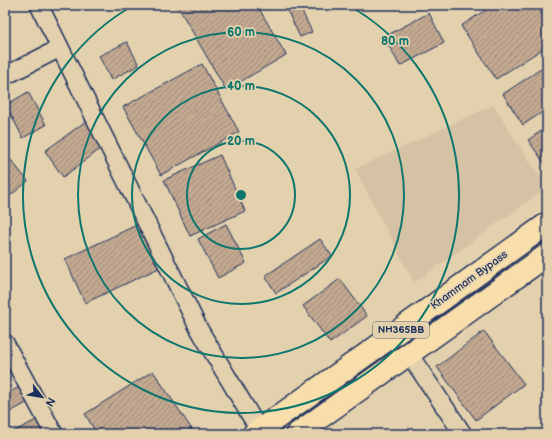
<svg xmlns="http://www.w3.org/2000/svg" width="552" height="439" viewBox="0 0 552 439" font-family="'Balsamiq Sans',sans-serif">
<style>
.built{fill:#d5c2a4}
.building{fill:url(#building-hatch);stroke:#1b2f5e}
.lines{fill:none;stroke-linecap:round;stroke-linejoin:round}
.street-casing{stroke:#1b2f5e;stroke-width:20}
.highway-casing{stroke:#1b2f5e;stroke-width:25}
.street{stroke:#e3d1ae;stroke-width:17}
.highway{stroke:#f8deab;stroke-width:22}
.ring{fill:none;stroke:#0f766e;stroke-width:2}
.labels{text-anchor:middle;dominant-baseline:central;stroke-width:3.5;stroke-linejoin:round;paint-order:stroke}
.shield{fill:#e3d1ae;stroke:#576076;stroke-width:1}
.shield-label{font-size:10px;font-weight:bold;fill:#1b2f5e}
.street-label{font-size:11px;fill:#1b2f5e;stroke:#e3d1ae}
.centre{fill:#0f766e;stroke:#e3d1ae;stroke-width:2}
.ring-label{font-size:12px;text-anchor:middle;font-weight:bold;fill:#0f766e;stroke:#e3d1ae;stroke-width:3.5;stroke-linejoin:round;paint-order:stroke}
</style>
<defs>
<pattern id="building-hatch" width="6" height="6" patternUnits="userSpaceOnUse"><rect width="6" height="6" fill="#c3a990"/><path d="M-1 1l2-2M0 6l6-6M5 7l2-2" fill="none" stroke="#9e8a79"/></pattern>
</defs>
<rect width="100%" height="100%" fill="#e3d1ae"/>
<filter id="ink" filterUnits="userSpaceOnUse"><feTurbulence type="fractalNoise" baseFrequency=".025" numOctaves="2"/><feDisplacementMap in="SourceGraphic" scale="8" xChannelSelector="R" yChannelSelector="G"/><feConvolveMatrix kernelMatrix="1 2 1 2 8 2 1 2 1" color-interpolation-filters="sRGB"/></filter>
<g filter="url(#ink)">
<polygon class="built" points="493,105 547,188 414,283 355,169"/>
<g class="building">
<polygon points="177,5 257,5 286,55 226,90"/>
<polygon points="298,5 299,5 312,32 300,37 287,10"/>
<polygon points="493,5 536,5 547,22 547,46 496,79 461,26"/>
<polygon points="429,13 444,43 400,66 384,37"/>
<polygon points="127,42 139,65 111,80 99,56"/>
<polygon points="202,64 239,132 161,175 123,107"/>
<polygon points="547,65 547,109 523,125 503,94"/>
<polygon points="28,92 46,125 23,138 6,105"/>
<polygon points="89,119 107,144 63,177 45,151"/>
<polygon points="547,127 547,167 528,140"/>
<polygon points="5,154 6,154 28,181 5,200"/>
<polygon points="220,155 245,211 190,236 164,180"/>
<polygon points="143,222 163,266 85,303 65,259"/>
<polygon points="226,224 246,263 218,278 198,239"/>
<polygon points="320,239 332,256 276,293 265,276"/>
<polygon points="340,279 367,316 330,343 303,306"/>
<polygon points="484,331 524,384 476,420 437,367"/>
<polygon points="153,371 195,434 97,434 85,414"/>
<polygon points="19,387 28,402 5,415 5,395"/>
<polygon points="38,419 46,434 9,434"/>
</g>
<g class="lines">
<defs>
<g id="street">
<polyline points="39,5 199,329 259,430"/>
<polyline points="5,76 60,48"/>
<polyline points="5,343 54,434"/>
<polyline points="409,354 463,434"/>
</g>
<g id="highway">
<polyline points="254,434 395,334 404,327 547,224"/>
<polyline points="297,434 547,255"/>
</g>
</defs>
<use href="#street" class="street-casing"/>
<use href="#highway" class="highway-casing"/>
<use href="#street" class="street"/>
<use href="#highway" class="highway"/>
</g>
</g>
<g class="ring">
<circle cx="241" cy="195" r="54"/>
<circle cx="241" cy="195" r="109"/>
<circle cx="241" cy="195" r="163"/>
<path d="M348 5A218 218 0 1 1 134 5"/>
</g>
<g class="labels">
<rect class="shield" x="373" y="322" width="56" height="16" rx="3"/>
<g class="shield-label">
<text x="401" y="330">NH365BB</text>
</g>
<g class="street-label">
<text transform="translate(469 280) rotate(-36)">Khammam Bypass</text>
</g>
</g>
<circle cx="241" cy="195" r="6" class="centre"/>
<g class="ring-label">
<text x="241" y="36">60 m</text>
<text x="395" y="45">80 m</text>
<text x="241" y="90">40 m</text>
<text x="241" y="145">20 m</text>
</g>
<rect width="552" height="439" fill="none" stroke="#e3d1ae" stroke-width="20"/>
<rect x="10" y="10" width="532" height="419" fill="none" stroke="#1b2f5e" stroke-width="1.5" filter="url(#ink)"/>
<g transform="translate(42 397) rotate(121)" stroke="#e3d1ae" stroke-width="3" paint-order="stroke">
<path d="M0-3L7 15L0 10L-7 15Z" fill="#1b2f5e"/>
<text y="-6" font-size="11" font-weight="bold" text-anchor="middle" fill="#1b2f5e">N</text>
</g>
</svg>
